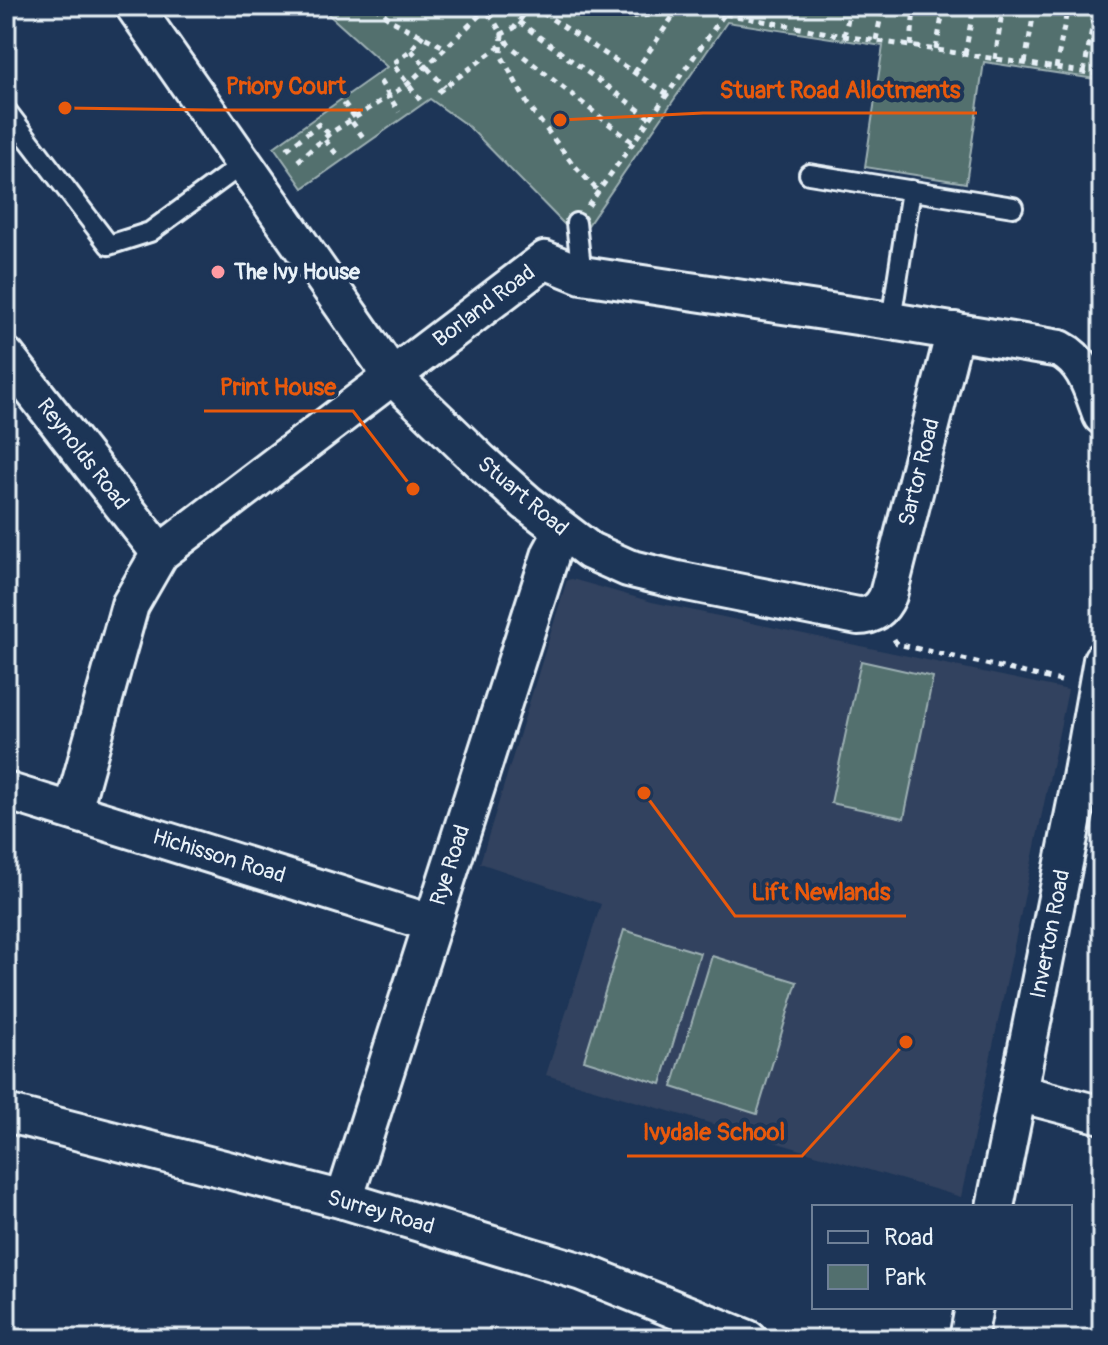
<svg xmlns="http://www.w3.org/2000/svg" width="1108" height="1345" viewBox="0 0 1108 1345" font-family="Pangolin,sans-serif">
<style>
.built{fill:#32425e}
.green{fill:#526f6e;stroke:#9db0b3;stroke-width:2}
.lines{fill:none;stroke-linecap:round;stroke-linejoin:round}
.lane-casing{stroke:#e8f1f8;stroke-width:24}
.street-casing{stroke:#e8f1f8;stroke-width:42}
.path{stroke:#e8f1f8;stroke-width:5;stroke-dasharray:6 6;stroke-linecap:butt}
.lane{stroke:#1d3557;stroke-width:18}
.street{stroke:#1d3557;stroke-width:36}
.poi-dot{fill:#ff9aa2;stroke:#1d3557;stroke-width:3}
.labels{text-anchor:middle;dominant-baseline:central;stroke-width:8;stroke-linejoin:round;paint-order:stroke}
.poi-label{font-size:22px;font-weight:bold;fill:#e8f1f8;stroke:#1d3557;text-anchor:start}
.street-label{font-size:22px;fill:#e8f1f8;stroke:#1d3557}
.leader{fill:none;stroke:#e8590c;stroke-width:3}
.callout-dot{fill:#e8590c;stroke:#1d3557;stroke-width:3}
.callout-label{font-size:24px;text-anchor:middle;font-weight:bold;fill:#e8590c;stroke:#1d3557;stroke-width:8;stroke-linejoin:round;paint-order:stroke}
</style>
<rect width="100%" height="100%" fill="#1d3557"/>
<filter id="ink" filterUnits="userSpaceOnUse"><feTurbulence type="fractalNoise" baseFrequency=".0125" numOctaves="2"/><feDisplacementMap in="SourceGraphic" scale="16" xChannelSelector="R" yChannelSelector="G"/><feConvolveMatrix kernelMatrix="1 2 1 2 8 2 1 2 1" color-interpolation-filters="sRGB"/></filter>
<g filter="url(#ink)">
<polygon class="built" points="572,579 652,602 1068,690 961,1197 546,1075 601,904 480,863 567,580"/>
<g class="green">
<polygon points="319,6 1102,6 1102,80 984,62 966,183 865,167 883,46 727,22 584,231 566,226 469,127 430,99 303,188 274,147 387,67"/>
<polygon points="861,661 933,677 904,818 831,803"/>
<polygon points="624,930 700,953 661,1084 584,1060"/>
<polygon points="712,956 797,982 757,1114 672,1087"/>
</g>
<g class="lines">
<defs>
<g id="lane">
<polyline points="6,110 109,245 150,232 244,163"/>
<polyline points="809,174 1013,207"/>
<polyline points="576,223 582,275"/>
<polyline points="891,321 911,190"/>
</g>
<g id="street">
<path d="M134 6 392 376 481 462 527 503 590 551 628 568 677 580 858 616C873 616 882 609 888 595L955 331"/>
<polyline points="6,356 160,553"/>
<polyline points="6,791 431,923"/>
<path d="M73 810 130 605 160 553 545 260 582 275 891 321 1060 349C1086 362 1092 390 1102 416"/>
<polyline points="1018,1093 1102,1115"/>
<polyline points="6,1113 344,1200 582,1272 748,1339"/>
<polyline points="344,1200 551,553 563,531"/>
<polyline points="995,1207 1081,778 1102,660"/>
<polyline points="968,1339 974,1307"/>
</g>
</defs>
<use href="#lane" class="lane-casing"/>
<use href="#street" class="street-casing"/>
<g class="path">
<polyline points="375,6 392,21 446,48"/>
<polyline points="480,6 493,19 502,34 501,55 528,105 572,163 598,191"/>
<polyline points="530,6 514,28 502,34 509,45 632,142"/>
<polyline points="532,6 667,94"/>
<path d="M573 6C618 26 669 12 715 6"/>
<polyline points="623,6 624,16"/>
<polyline points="658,6 658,14"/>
<polyline points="724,7 724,6"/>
<polyline points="725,14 844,36 1102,75"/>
<polyline points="519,22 650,118"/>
<polyline points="844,36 851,6"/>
<polyline points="876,40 883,6"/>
<polyline points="911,46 914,6"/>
<polyline points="936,49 944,6"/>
<polyline points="411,50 445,87"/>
<polyline points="965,54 974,6"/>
<polyline points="995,59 1003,6"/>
<polyline points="394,63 411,50 423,35"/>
<polyline points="1025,63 1035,6"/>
<polyline points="395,67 420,100"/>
<polyline points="1056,68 1068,6"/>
<polyline points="635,72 676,12"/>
<polyline points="1084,72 1096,6"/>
<polyline points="380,81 399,112"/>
<polyline points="438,92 500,46"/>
<polyline points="344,103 356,119"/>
<polyline points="352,122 363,137"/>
<polyline points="325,140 338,156"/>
<polyline points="287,149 319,124 329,134"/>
<polyline points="298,161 329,134 408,84 484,11"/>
<polyline points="588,206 730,6"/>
<polyline points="894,639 897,644 1065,682"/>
</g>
<use href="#lane" class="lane"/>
<use href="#street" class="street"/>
</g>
</g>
<circle class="poi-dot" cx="218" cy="272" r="8"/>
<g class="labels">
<g class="poi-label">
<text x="234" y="272">The Ivy House</text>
</g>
<g class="street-label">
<text transform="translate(484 306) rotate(-37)">Borland Road</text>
<text transform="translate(83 454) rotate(52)">Reynolds Road</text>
<text transform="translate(919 472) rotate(-76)">Sartor Road</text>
<text transform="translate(523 496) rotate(40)">Stuart Road</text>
<text transform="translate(219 856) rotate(17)">Hichisson Road</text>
<text transform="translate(450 865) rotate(-72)">Rye Road</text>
<text transform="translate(1050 934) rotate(-79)">Inverton Road</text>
<text transform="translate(381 1212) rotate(16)">Surrey Road</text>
</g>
</g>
<path class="leader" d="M65 108L210 110H363M560 120L703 113H977M413 489L353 411H204M644 793L735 916H906M906 1042L802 1156H627"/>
<g class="callout-dot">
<circle cx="65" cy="108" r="8"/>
<circle cx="560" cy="120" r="8"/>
<circle cx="413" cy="489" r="8"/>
<circle cx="644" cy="793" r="8"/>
<circle cx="906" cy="1042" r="8"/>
</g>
<g class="callout-label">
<text x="286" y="94">Priory Court</text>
<text x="840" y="98">Stuart Road Allotments</text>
<text x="278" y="395">Print House</text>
<text x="821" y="900">Lift Newlands</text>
<text x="714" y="1140">Ivydale School</text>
</g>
<rect width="1108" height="1345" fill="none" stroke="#1d3557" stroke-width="32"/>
<rect x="16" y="16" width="1076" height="1313" fill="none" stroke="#e8f1f8" stroke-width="3" filter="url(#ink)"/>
<rect x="812" y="1205" width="260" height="104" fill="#1d3557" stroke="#6e8097" stroke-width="2"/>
<rect x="828" y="1231" width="40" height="12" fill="#1d3557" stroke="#6e8097" stroke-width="2"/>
<text x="884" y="1245" font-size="24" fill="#e8f1f8">Road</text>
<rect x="828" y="1265" width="40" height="24" fill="#526f6e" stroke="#6e8097" stroke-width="2"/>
<text x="884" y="1285" font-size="24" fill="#e8f1f8">Park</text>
</svg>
